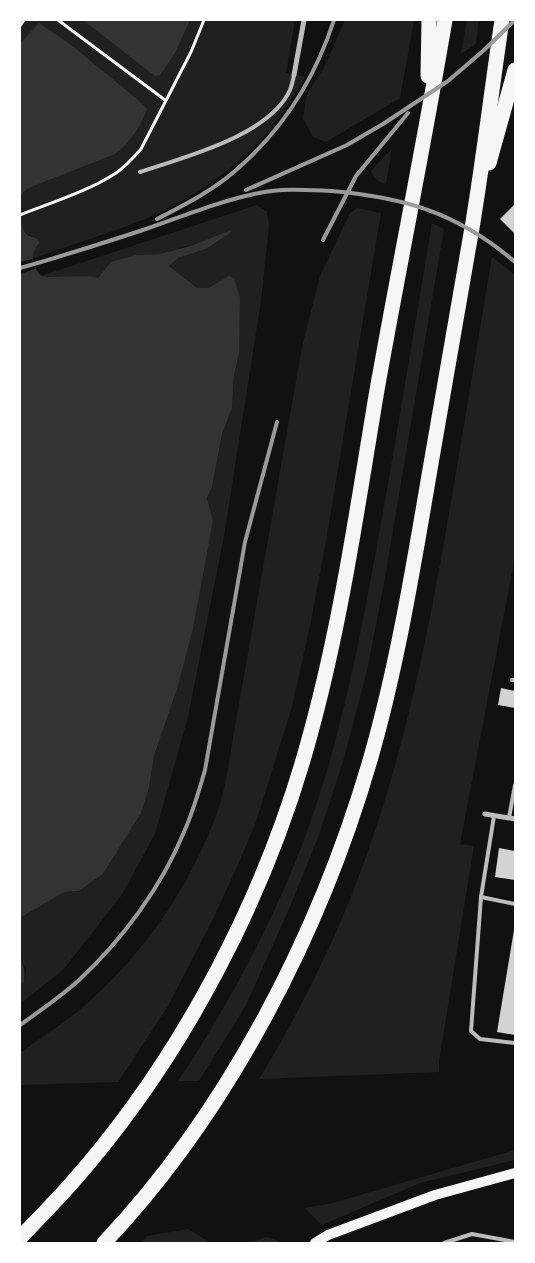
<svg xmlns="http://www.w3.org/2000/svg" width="535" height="1263" viewBox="0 0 535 1263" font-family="'Nunito Sans',sans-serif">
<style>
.green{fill:#202020}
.water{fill:#333}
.pier{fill:#111}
.building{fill:#d3d3d3}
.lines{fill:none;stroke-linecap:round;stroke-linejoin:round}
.path{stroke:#f5f5f5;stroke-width:3}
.service{stroke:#bcbcbc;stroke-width:4}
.minor{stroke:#bcbcbc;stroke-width:5}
.secondary{stroke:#f5f5f5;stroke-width:10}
.motorway{stroke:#f5f5f5;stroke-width:15}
.rail{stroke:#9a9a9a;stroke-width:4}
</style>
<rect width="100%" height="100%" fill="#111"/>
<g class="green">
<path d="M20 20H295L286 73 305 77C291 101 276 125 256 145 225 176 184 203 143 220 107 234 69 245 32 259L34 237 20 232Z"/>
<polygon points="345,20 414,20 400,98 326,142 313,137 303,118 307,94 324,68"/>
<polygon points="467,20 479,20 476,44 461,54"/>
<path d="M392 148 386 184C378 182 374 179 371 171Z"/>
<path d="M257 205 267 212 269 226 261 301 224 536 188 717 155 834 121 896 63 970 20 1004V986L24 982 26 970 21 960 20 952V918L64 892 79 891 103 874 141 813 149 788 154 756 178 686 213 520 207 498 212 487 222 434 232 408 234 376 239 353 229 276 208 288H197L169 266 178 258 206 249 229 234 160 254 136 255 98 279C79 274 61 279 41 276Z"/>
<path d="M357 208 381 213 326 541 311 621 292 707 255 825 235 871 214 917 168 1006 118 1082 20 1085V1053C44 1035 71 1019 93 998 147 949 189 886 215 818 226 791 229 760 234 732L302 347 320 276 350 213Z"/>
<path d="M432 223 444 229 384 583 367 671 344 758 319 835 289 909 246 1005 199 1081H178C220 1018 257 951 287 882 334 774 357 656 378 540 397 435 414 329 432 223Z"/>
<path d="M492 257 515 275V556L460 844 474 846 439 1061V1072L259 1079C296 1019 332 947 357 881 397 777 421 669 441 559 459 459 475 357 492 257Z"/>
<polygon points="515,1150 515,1160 420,1183 322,1225 304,1208 329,1204"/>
<polygon points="188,1229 211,1243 141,1243 147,1236"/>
<polygon points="266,1237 275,1239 280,1243 250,1243"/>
</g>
<g class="water">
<polygon points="83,20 190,20 175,53 160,75 155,76"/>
<path d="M39 23 71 45 137 99 147 109C141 126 130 143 115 154L28 188 20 195V44Z"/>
<path d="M20 215C22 220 22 231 27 235 31 237 34 236 38 240L39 243C29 255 32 265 41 276 61 279 79 274 98 278L111 262 136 255 160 254 190 246 232 230 229 234 206 249 178 258 169 266 197 288H208L229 276 234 278 240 298 239 353 234 376 232 408 222 434 212 487 207 498 213 520 193 628 178 686 154 756 149 788 141 813 103 874 79 891 64 892 20 918Z"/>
<path d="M20 952C22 966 26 967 24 982L20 986Z"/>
</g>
<polygon class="pier" points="32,259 35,269 20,274 20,262"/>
<g class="building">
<polygon points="515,204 515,234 500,219"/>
<polygon points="501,688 515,691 515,708 498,705"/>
<polygon points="499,848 515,851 515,880 495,877"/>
<polygon points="514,930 515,930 515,1035 497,1032"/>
</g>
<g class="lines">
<g class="path">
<polyline points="58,20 165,100"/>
<polyline points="20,26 24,20"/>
<path d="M20 215C50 203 89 191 116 173 125 167 134 157 141 149L191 52 204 20"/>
</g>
<g class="service">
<path d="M140 172C184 157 269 136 290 90 292 85 293 80 294 75"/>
<polyline points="512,680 515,680"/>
<polyline points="494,816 481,897 515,904"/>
<polyline points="509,818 515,785"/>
<polyline points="481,897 471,1031 480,1039 515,1043"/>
<polyline points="444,1243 472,1234 515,1242"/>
</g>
<g class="minor">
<polyline points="294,75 304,20"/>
<polyline points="485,814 515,819"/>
</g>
<polyline class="secondary" points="315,1243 328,1235 435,1195 515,1173"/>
<g class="motorway">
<polyline points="428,76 429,20"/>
<polyline points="489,163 515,70"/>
<path d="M20 1238C37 1220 54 1203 70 1185 183 1058 269 892 312 728 342 617 358 503 377 390 399 267 424 144 445 20"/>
<path d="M104 1243C229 1111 321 931 371 757 401 652 417 543 436 435 448 364 461 293 473 222 484 155 492 87 502 20"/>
</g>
<g class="rail">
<polyline points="246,190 347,145 383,124 448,81 483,51 515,20"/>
<path d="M157 219C184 205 212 191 235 171 282 131 315 78 334 20"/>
<polyline points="323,240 356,176 408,113"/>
<path d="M20 268C60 257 100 244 140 231 179 218 218 201 259 193 283 188 307 190 331 191 404 197 458 213 515 262"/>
<path d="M20 1025C40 1011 60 997 78 981 122 940 161 888 184 832 193 812 199 791 205 770L245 542 277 422"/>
</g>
</g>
<rect width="535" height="1263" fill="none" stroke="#ffffff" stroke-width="42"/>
</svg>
